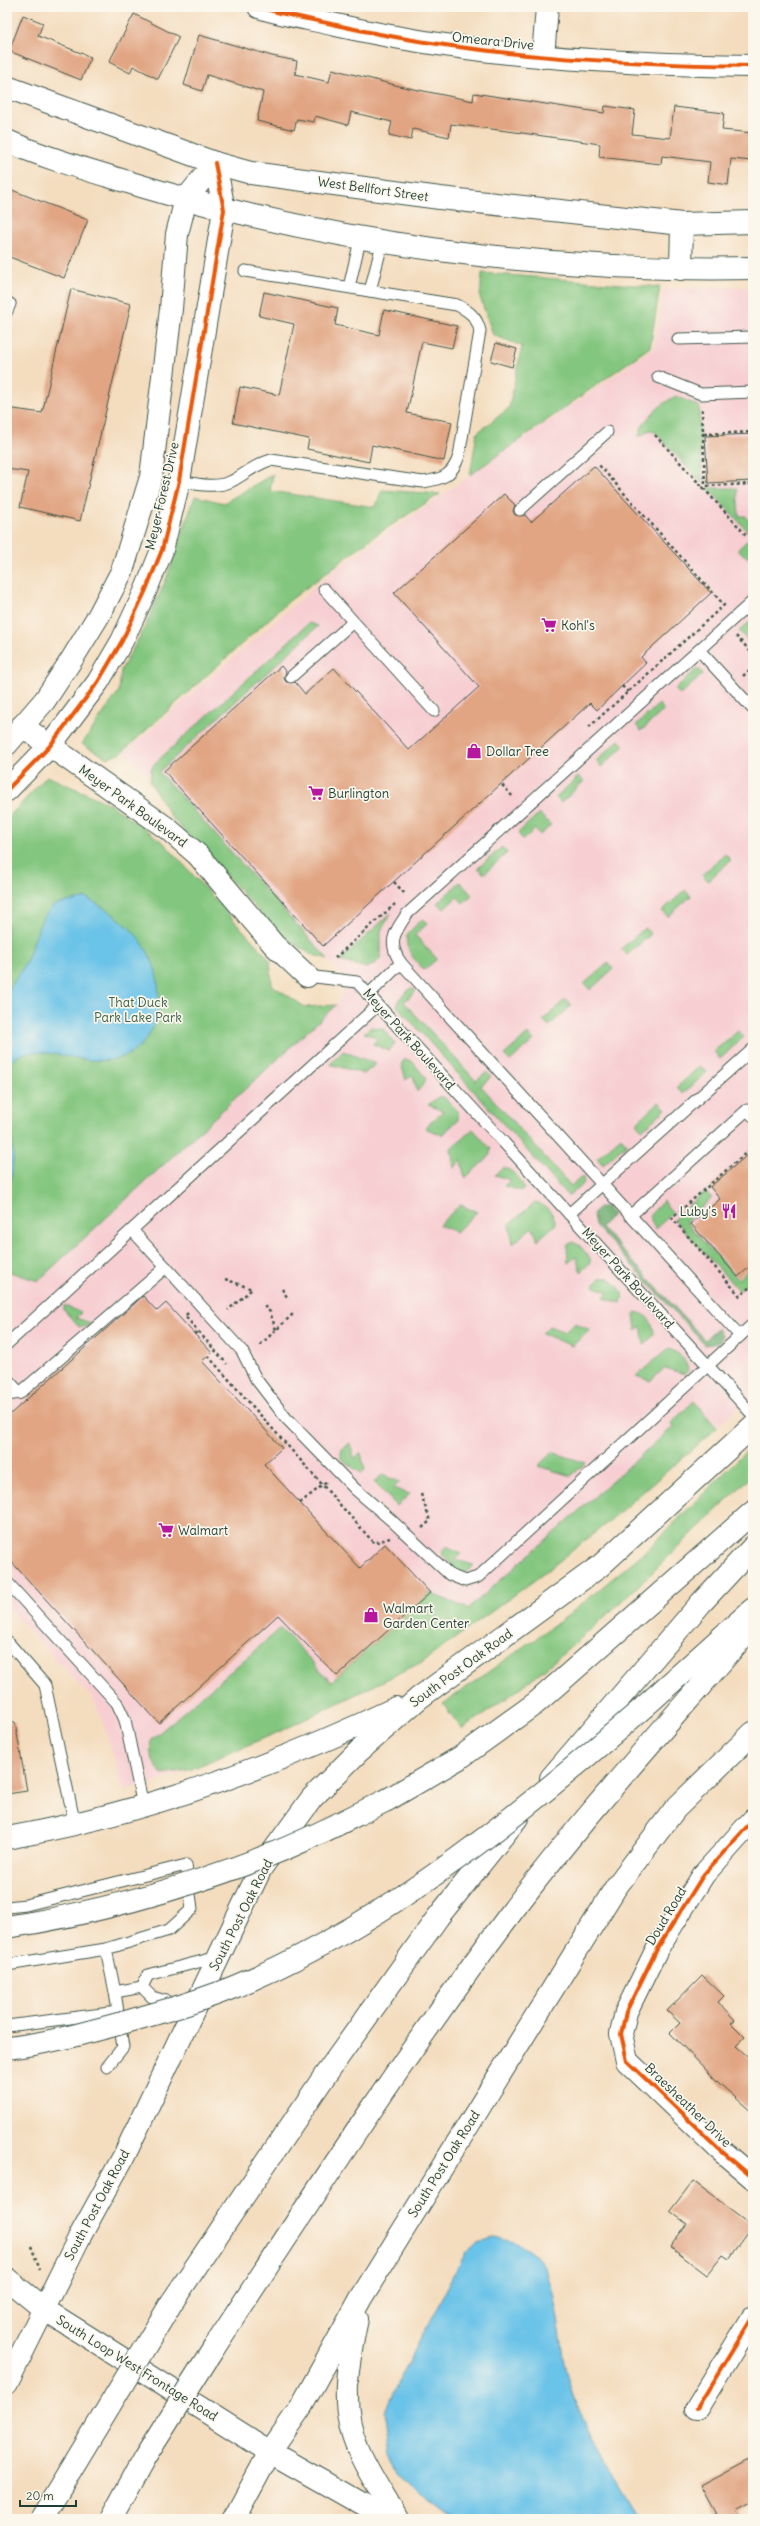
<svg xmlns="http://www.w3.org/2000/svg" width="760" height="2526" viewBox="0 0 760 2526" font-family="Delius,sans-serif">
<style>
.built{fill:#f7cfd3}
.green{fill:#83c67f;stroke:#51825a}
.forest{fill:#6aab6e;stroke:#447451}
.water{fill:#6bc3e8;stroke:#45808e}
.building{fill:#e1a583}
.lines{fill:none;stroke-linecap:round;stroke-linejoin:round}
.lane-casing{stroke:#3f5549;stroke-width:13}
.street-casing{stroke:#3f5549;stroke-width:24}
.secondary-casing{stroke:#3f5549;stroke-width:24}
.highway-casing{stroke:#3f5549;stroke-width:24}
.path{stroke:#3f5549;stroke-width:2.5;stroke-dasharray:3 3;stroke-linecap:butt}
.lane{stroke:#fff;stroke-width:11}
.street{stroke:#fff;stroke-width:22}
.secondary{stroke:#fff;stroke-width:22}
.highway{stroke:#fff;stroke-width:22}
.highway-bridge-casing{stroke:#3f5549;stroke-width:24;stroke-linecap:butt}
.highway-bridge{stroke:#fff;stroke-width:22}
.cycleway-casing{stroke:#fbf7ec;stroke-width:6}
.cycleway{stroke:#e8590c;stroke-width:4}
.labels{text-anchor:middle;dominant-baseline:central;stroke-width:3.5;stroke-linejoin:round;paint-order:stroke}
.street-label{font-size:13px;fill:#1f3d34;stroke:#fbf7ec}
.poi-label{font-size:13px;fill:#1f3d34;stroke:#fbf7ec;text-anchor:start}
.park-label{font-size:13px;fill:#385f47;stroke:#fbf7ec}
</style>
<rect width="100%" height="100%" fill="#fbf7ec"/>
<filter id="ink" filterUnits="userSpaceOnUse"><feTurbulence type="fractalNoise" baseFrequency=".025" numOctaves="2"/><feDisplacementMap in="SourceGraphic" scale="8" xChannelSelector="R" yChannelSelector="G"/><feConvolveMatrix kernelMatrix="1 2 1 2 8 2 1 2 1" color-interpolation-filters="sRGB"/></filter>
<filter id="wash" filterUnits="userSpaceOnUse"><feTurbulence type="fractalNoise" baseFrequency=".012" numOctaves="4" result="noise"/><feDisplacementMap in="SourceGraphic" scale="16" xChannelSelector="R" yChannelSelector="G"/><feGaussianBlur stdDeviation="0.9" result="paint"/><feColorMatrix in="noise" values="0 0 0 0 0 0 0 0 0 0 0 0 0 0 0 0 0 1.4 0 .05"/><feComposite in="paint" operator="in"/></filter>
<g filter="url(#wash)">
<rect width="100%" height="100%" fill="#f4ddbf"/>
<polygon class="built" points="753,287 753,1395 607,1523 543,1574 424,1661 281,1731 167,1779 124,1790 100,1713 92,1698 7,1607 7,1271 38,1280 336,1005 343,993 343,976 125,752 333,571 654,348 664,289"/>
<g class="green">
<polygon points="482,273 660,287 650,347 470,475 477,433 509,408 522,346 493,335 480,297"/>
<path d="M676 396 699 406 702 483 656 433 650 430 639 437C640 421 662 403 676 396Z"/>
<polygon points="273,474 270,491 375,507 382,490 440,494 376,535 289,601 120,754 107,758 82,744 119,691 121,670 143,631 167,577 195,496 224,503"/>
<polygon points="708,488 737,488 739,516 746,516 753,529 753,561 737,550 752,536"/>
<polygon points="753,619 753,646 739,631"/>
<polygon points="309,623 318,626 159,772 328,959 310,954 280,934 172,818 150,782 151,770 154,764"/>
<polygon points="698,668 703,674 680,695 675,689"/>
<polygon points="659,704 664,710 641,731 636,725"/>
<polygon points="619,740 624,746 601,767 596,761"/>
<polygon points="47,776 110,804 164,843 270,960 272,985 305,1007 336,1005 38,1281 7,1271 7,819"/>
<polygon points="579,776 584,781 561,803 556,797"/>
<polygon points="539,813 551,825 540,835 535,829 523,840 518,833"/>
<polygon points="502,847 507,853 484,874 478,868"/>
<polygon points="725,854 731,860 708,881 702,875"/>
<polygon points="460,882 472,895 463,903 457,897 444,909 437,903"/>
<polygon points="685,890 691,896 668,917 662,911"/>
<polygon points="391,913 381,931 381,957 375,964 367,968 339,961"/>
<path d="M422 919 427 924 415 935 437 959 424 970C413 958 405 951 407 934Z"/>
<polygon points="645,928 651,934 627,955 621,949"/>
<polygon points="608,963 613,969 590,990 584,984"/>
<polygon points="412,987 416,991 404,1002 476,1081 487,1072 491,1077 481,1086 571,1186 583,1176 584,1183 568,1196 397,1006 399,999"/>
<polygon points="566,999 572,1005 549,1026 543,1020"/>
<polygon points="371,1027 383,1029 395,1043 389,1051 373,1044 378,1038 364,1033"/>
<polygon points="738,1031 744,1037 720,1059 714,1051"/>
<polygon points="528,1034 534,1040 510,1061 504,1055"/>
<polygon points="343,1051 376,1064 364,1074 330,1064"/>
<polygon points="405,1059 412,1061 425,1077 425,1082 417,1092 413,1075 406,1080 401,1064"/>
<polygon points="700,1066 707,1072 683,1094 677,1087"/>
<polygon points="438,1097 444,1097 458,1111 458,1120 442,1135 425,1128 443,1111 428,1105"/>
<polygon points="659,1102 666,1109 642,1130 636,1123"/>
<polygon points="473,1129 491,1149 489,1157 465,1178 461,1161 454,1168 451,1148"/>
<polygon points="621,1137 627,1144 603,1165 597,1158"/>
<path d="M504 1167C513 1171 522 1179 524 1189L522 1191 504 1186 510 1180 495 1175Z"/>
<polygon points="705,1191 712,1198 686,1222 738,1279 753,1266 753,1278 739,1291 674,1219"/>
<polygon points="663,1201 673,1213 655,1229 649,1216"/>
<path d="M535 1202C545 1204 554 1213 556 1224L538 1240 532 1227 513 1244 509 1225Z"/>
<polygon points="460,1205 477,1212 456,1232 439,1225"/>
<polygon points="573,1242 580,1246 590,1258 590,1263 581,1272 576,1257 568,1263 567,1245"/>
<path d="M600 1278H609C617 1286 626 1291 621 1303L604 1298 608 1292 593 1286Z"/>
<polygon points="64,1305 81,1313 76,1318 91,1323 86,1327 79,1327 64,1310"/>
<path d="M636 1312C648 1314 654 1324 654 1335L644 1345 641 1326 636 1330 634 1314Z"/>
<polygon points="575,1323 590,1330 572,1346 542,1333 549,1326 565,1332"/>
<path d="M668 1349C678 1351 687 1360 688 1371L685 1374 665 1368 650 1381 636 1376Z"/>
<path d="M694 1401 717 1428 607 1523 543 1574 424 1661 281 1731 189 1770 162 1774C152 1762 148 1754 152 1739L281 1628 331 1682 430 1593 468 1609 673 1427 671 1423Z"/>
<polygon points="350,1443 354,1458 361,1453 365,1470 361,1473 341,1459 341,1450"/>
<path d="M753 1444V1475C660 1563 570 1660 462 1729L443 1704 566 1617 647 1550Z"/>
<polygon points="552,1452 586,1463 571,1476 538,1466"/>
<polygon points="382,1475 400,1482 393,1488 410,1494 397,1506 374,1482"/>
<polygon points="446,1547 462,1554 455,1560 474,1565 462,1576 441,1553"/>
</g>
<polygon class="forest" points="599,1207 607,1207 613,1215 601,1227 705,1340 718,1328 722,1335 721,1340 714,1344 705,1345 595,1225 593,1215"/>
<g class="water">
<path d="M86 898C108 909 134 927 146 949 158 969 160 987 158 1010 156 1025 149 1037 139 1047 96 1085 29 1026 7 1068V993L26 963 42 919 54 905Z"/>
<path d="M7 1119C14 1144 16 1167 7 1192Z"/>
<path d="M494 2238C512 2240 530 2246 541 2262 558 2287 560 2351 570 2383 584 2433 614 2474 639 2519H454L418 2492 400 2472 391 2451 385 2412 394 2390 465 2254 478 2242Z"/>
</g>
<g id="blocks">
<g class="building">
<polygon points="134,14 179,37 158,79 133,66 130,73 109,62"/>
<polygon points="23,15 43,23 38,36 91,57 81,80 9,51"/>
<polygon points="199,35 272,56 297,61 295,74 329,82 332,69 399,86 473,101 474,93 604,113 605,106 635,110 632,134 670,138 674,107 724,113 722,130 753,133 753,161 731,159 728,185 708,182 710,162 662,156 661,164 599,157 600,144 515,132 451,124 449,137 413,129 411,140 389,135 392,122 351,112 348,125 315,116 314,122 297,119 294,130 257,121 263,92 207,75 202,91 184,85"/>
<polygon points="7,188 88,220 64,278 7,256"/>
<polygon points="71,289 131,304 80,521 20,507 28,472 7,469 7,408 42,413"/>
<polygon points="264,292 338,308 335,325 379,335 384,310 457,326 452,348 422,342 407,413 452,422 444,461 372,445 369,462 307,449 309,439 233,423 240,387 279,395 294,324 259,316"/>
<polygon points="496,343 517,349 512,367 491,361"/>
<polygon points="753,434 753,481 708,483 705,436"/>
<polygon points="594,466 711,593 641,657 646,663 597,710 590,703 323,946 164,771 281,666 286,672 284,678 286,682 295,682 305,694 334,668 409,750 479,687 394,593 504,494 515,505 513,511 515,515 525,515 531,522"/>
<polygon points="753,1150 753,1264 738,1277 691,1224 720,1199 710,1187"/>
<polygon points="143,1296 157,1311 166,1303 212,1353 202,1361 282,1448 264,1464 360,1568 385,1544 430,1593 337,1676 278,1615 159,1723 7,1557 7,1417"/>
<polygon points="7,1722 15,1722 27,1791 7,1794"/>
<polygon points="702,1975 724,1996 718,2002 735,2020 731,2023 745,2037 736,2046 753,2061 753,2113 720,2084 670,2033 680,2023 667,2011"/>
<polygon points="693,2181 753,2226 729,2259 723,2255 707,2275 670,2247 687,2224 670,2211"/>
<polygon points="753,2458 753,2502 736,2511 741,2519 719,2519 701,2486"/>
</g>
</g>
</g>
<g filter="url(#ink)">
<use href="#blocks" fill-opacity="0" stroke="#3f5549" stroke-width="1"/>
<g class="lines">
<defs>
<g id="lane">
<polyline points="349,287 361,236"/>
<polyline points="370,291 383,240"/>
<polyline points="7,302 10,304 7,311"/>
<polyline points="678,339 753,337"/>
<polyline points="658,377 701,394 753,392"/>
<path d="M179 481C196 484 216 489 232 481 245 474 256 464 271 460L423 482C443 479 452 476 459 456L480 331C477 317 469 311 457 305L245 271"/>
<polyline points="520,510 607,432"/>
<polyline points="324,589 434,711"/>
<polyline points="699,650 753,709"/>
<polyline points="291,677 353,622"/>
<polyline points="401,963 740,1336"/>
<polyline points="307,976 357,982 753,1415"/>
<path d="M368 995 401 963C387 943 394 933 407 914L753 601"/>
<polyline points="569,1214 753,1049"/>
<polyline points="630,1216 747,1110 753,1116"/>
<polyline points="132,1230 242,1351 256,1379 286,1418 355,1489 391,1520 450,1575 465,1581 478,1577 753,1324"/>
<polyline points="7,1344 378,1005"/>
<polyline points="7,1379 20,1393 7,1395"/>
<polyline points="20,1393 166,1267"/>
<polyline points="7,1582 117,1703 125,1720 143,1806"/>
<polyline points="7,1641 45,1685 75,1825"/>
<polyline points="7,1907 26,1905 186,1865 192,1909 169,1930 106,1949"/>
<polyline points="7,1965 106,1949 115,1992 142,1987"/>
<polyline points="175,2007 170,2002 152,1997 142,1987 148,1975 218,1957"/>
<polyline points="7,2026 118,2012 115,1992"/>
<polyline points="107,2067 123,2047 119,2021"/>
</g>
<g id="street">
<path d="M259 7C284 15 310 19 336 25 473 56 612 64 753 66"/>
<polyline points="543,57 547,7"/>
<polyline points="22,726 168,829 198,855 274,945 307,976"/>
<polyline points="7,744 45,700 72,659 99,615 122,571 151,477 171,309 177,234 186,199 215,163"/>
<polyline points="7,790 49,747 98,682 122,641 145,592 162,550 179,481 224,210 215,163"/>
<polyline points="753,1820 704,1874 657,1949 626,2012 621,2034 627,2061 719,2149 753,2178"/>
<polyline points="697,2408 753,2317"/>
</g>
<g id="secondary">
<polyline points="7,87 215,163 251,173 440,198 682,224 753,222"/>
<path d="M7 141C50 160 96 172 141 186 338 245 547 272 753 268"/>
<polyline points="681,269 682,224"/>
<path d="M7 1838C142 1814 272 1767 396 1708"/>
<polyline points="7,2279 45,2310 69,2325 270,2452 388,2519"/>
<path d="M357 2319C348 2361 339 2407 358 2449 368 2473 384 2496 397 2519"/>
<polyline points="7,2383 80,2236 124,2156 261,1868 312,1798 358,1752 419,1698 600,1566 753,1426"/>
<polyline points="234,2519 270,2452 301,2407 361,2298 616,1887 675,1809 753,1733"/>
</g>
<g id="highway">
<polyline points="644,1707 753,1609"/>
<polyline points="551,1778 701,1603 753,1547"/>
<polyline points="387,1800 461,1757 536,1703 753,1512"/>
<polyline points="172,2302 326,2074 438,1917 517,1818"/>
<path d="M214 2348C310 2201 405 2054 511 1913 586 1813 672 1720 753 1625"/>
</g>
</defs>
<use href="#lane" class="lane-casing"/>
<use href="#street" class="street-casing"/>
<use href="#secondary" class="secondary-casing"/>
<use href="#highway" class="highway-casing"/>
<g class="path">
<polyline points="702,409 705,486"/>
<polyline points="704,434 753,432"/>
<polyline points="655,435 747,536"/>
<polyline points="702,489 705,486 753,484"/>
<polyline points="736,636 753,654"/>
<polyline points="743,676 753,667"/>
<polyline points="622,686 628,692"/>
<polyline points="589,727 724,605 598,464"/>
<polyline points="502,785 514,798"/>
<polyline points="394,882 406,895"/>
<polyline points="335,958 395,904"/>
<polyline points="753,1157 748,1151 672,1218 740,1296 753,1284"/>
<polyline points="225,1279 252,1289 228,1310"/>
<polyline points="282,1289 287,1297"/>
<polyline points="264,1306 270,1312 276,1330"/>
<polyline points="188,1313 185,1316 198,1331"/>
<polyline points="194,1334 198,1331 227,1364"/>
<polyline points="260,1345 293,1314 292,1312"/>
<polyline points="208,1356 374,1543 390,1538"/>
<polyline points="421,1494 430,1521 422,1528"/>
<polyline points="300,1503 328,1481"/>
<polyline points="31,2246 40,2270"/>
</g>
<use href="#lane" class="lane"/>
<use href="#street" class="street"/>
<use href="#secondary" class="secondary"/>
<use href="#highway" class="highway"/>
<defs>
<g id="highway-bridge">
<path d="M7 1927C98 1913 186 1888 272 1854 311 1839 349 1818 387 1800"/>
<path d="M7 2048C45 2044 85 2033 122 2023 165 2011 208 1999 248 1981 394 1918 525 1811 644 1707"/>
<polyline points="41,2519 172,2302"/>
<polyline points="111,2519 144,2459 214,2348"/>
</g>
</defs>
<use href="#highway-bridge" class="highway-bridge-casing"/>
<use href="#highway-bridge" class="highway-bridge"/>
<defs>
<g id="cycleway">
<path d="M259 7C284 15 310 19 336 25 473 56 612 64 753 66"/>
<polyline points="7,790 49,747 98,682 122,641 145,592 162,550 179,481 224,210 215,163"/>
<polyline points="753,1820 704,1874 657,1949 626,2012 621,2034 627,2061 719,2149 753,2178"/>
<polyline points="697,2408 753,2317"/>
</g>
</defs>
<use href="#cycleway" class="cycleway-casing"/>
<use href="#cycleway" class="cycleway"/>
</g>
</g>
<defs>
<symbol id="supermarket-bare" viewBox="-9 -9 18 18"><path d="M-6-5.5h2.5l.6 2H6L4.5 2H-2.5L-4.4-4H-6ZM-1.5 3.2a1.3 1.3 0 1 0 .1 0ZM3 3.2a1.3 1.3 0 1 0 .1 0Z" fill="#b5179e" stroke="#fbf7ec" stroke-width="2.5" paint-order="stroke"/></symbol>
<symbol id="shop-bare" viewBox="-9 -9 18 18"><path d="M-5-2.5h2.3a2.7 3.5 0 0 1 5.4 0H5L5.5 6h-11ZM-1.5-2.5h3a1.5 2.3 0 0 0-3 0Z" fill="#b5179e" stroke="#fbf7ec" stroke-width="2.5" paint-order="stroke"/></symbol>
<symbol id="restaurant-bare" viewBox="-9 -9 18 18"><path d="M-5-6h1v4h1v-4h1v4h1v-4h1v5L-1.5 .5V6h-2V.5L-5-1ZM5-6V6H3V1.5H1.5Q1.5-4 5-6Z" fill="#b5179e" stroke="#fbf7ec" stroke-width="2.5" paint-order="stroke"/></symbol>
</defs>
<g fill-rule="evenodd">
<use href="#supermarket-bare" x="538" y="614" width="22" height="22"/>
<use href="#shop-bare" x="463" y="740" width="22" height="22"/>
<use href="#supermarket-bare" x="305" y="782" width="22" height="22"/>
<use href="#restaurant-bare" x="718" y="1200" width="22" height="22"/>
<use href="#supermarket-bare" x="155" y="1519" width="22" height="22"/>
<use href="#shop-bare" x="360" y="1604" width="22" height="22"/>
</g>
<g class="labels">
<g class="street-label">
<text transform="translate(493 41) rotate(6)">Omeara Drive</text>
<text transform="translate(373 189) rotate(8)">West Bellfort Street</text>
<text transform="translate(162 496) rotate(-77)">Meyer Forest Drive</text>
<text transform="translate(133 806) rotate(36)">Meyer Park Boulevard</text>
<text transform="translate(409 1039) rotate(48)">Meyer Park Boulevard</text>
<text transform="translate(628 1278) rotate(48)">Meyer Park Boulevard</text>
<text transform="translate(461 1668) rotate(-36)">South Post Oak Road</text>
<text transform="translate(241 1915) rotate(-63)">South Post Oak Road</text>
<text transform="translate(666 1916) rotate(-59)">Doud Road</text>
<text transform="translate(688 2105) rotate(44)">Braesheather Drive</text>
<text transform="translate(444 2164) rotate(-58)">South Post Oak Road</text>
<text transform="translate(97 2205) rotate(-62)">South Post Oak Road</text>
<text transform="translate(137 2368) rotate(32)">South Loop West Frontage Road</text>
</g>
<g class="poi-label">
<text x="561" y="625">Kohl's</text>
<text x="486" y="751">Dollar Tree</text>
<text x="328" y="793">Burlington</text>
<text x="717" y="1211" text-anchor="end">Luby's</text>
<text x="178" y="1530">Walmart</text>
<text x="383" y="1608">Walmart<tspan x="383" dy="15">Garden Center</tspan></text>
</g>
<g class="park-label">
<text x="138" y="1002">That Duck<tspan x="138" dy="15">Park Lake Park</tspan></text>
</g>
</g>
<rect width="760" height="2526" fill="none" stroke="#fbf7ec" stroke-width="24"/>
<path d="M20 2500v6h56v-6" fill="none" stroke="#1f3d34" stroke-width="2"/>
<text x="26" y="2500" font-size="12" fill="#1f3d34" stroke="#fbf7ec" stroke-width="3" paint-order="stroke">20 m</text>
</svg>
